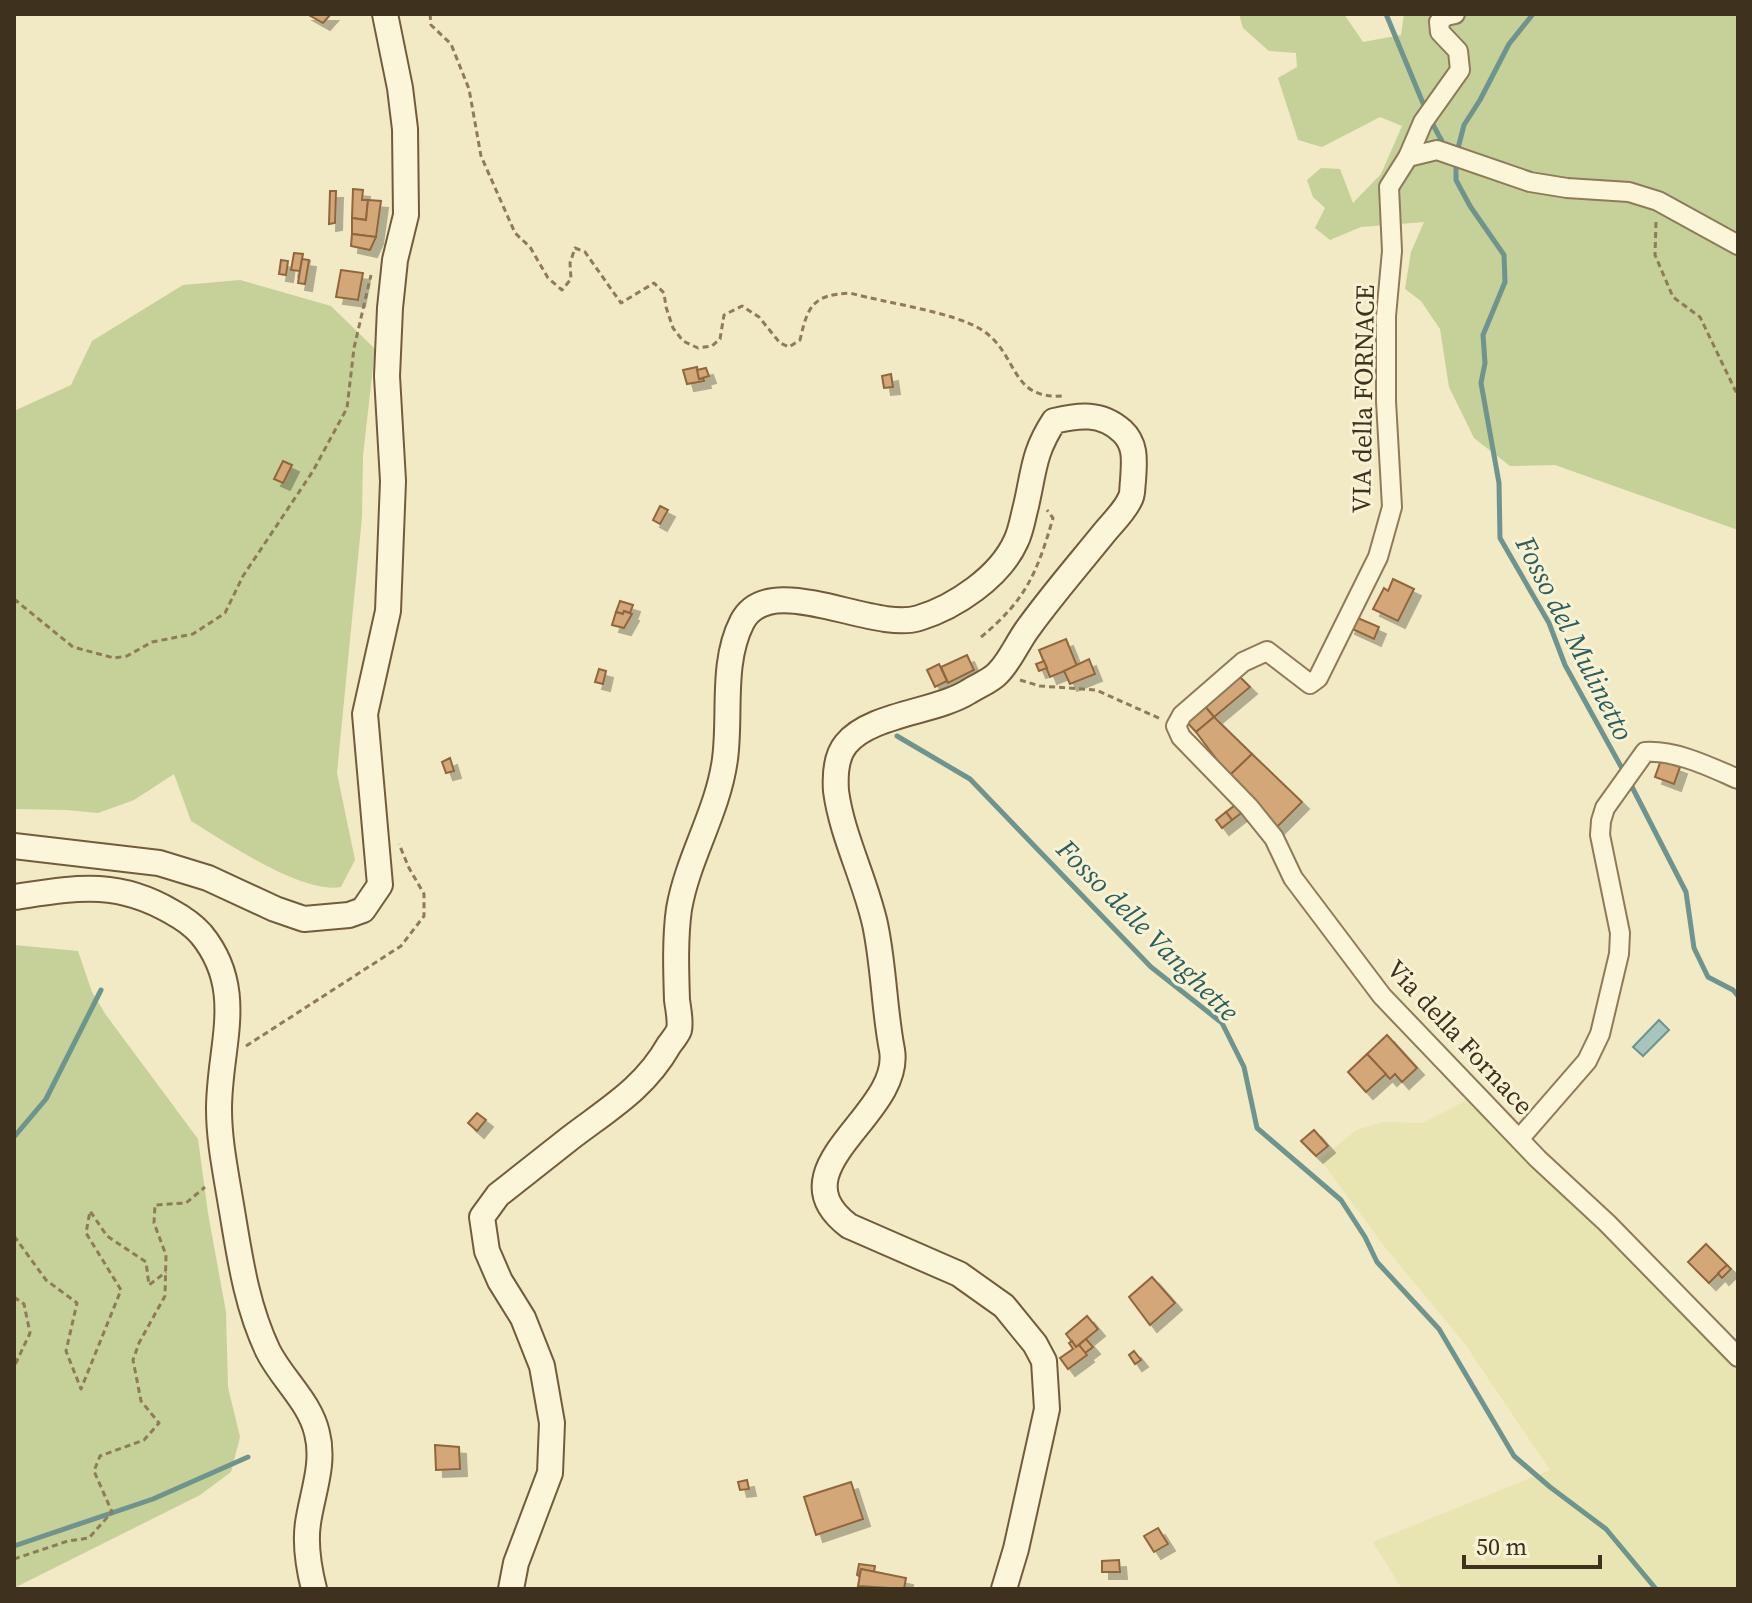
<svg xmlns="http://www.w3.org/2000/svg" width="1752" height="1603" viewBox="0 0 1752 1603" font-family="'Source Serif 4',serif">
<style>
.farmland{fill:#e8e5b2}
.green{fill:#c5d198}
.water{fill:#a7c5bf;stroke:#6d948e;stroke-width:2}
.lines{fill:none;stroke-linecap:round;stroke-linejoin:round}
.stream{stroke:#6d948e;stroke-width:5}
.building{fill:#d3a778;stroke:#90663d;stroke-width:2;filter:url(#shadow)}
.minor-casing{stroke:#8f7b59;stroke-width:22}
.secondary-casing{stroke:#715c3c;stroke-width:28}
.path{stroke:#8f7b59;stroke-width:3;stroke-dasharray:6 4;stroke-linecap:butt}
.minor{stroke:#fbf5d9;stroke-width:18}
.secondary{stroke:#fbf5d9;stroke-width:24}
.labels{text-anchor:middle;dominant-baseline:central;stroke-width:6;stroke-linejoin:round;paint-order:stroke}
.street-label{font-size:26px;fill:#3e311e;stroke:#f8f2d5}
.water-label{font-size:28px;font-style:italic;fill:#2c5d5f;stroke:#f8f2d5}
</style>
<defs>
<filter id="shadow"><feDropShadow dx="7" dy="7" stdDeviation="0" flood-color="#0004"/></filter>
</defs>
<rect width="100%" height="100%" fill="#f2e9c5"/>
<polygon class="farmland" points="1469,1099 1633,1262 1738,1372 1738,1589 1402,1589 1373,1542 1550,1470 1465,1344 1384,1246 1320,1159 1357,1130 1383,1122 1423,1123"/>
<g class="green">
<polygon points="1239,14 1297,16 1298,14 1344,14 1363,42 1401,35 1404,14 1738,14 1738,530 1555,465 1510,466 1474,438 1449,387 1440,329 1421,301 1405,289 1411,252 1424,222 1361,227 1330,240 1315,228 1325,208 1313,197 1307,180 1321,168 1340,169 1353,203 1381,174 1402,126 1380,117 1322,147 1298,140 1278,78 1297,67 1296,53 1269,51 1243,28"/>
<path d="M240 280 331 306 375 349 363 456 362 517 337 773 355 860 341 887C301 894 226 842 191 821L174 774 134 800 98 813 67 810 14 809V411L71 385 92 341 183 285Z"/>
<polygon points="14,945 78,951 92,992 106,1015 198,1139 208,1213 226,1312 228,1387 240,1437 231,1472 200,1495 14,1588"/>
</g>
<polygon class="water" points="1659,1020 1669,1030 1643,1056 1633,1047"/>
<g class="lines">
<g class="stream">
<polyline points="1386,14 1425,108"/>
<polyline points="1431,121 1445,147"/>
<polyline points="1457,152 1464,125 1480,100 1509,44 1533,14"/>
<polyline points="1456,162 1456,180 1470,206 1504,255 1505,282 1483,335 1485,363 1481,383 1499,483 1500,538 1549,623 1565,665 1624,772"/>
<polyline points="897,736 970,779 1151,967 1222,1023 1244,1067 1257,1128 1341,1200 1365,1237 1377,1262 1439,1329 1514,1456 1550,1487 1606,1529 1656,1589"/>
<polyline points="1629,781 1686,892 1694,948 1708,977 1733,990 1738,996"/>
<polyline points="14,1137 46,1099 101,990"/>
<polyline points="14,1546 153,1499 248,1457"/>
</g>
</g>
<g class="building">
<polygon points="307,14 331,14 323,23"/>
<polygon points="353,189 363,190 362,200 368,200 366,220 352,218"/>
<polygon points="330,191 336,191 335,223 329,224"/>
<polygon points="368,200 381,201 376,237 352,234 352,218 366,220"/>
<polygon points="352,234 376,237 370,250 351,246"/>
<polygon points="294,253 303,254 300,271 291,270"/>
<polygon points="302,259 309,260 305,284 298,283"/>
<polygon points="281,260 288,261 286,275 279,274"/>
<polygon points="341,270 363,273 358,300 336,297"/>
<polygon points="697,367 699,379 703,378 704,381 687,384 683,370"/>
<polygon points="706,368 709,376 699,379 697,370"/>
<polygon points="891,374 893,387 884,388 882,376"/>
<polygon points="283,461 292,465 283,483 274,479"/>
<polygon points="660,506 668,510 660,524 653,520"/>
<polygon points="1393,579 1414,589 1398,621 1373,609 1384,588 1388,591"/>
<polygon points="620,601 633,605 630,613 624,611 623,614 616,612"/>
<polygon points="624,611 632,614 624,628 612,625 616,612 623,614"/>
<polygon points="1353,616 1379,627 1374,639 1348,627"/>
<polygon points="1066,639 1077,666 1050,677 1039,650"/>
<polygon points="967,655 974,670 948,683 941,667"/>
<polygon points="1089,659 1095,674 1070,684 1064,671"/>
<polygon points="1044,661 1047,668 1039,671 1036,664"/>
<polygon points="939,664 947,681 935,687 927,670"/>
<polygon points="599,669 606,671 603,684 595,682"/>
<polygon points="1237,674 1250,687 1214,717 1204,705"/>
<polygon points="1204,705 1214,717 1196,732 1185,720"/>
<polygon points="1214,717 1252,754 1229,776 1196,732"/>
<polygon points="1252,754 1302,802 1277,827 1229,776"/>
<polygon points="450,758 454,771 446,773 442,762"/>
<polygon points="1661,760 1680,767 1674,784 1655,777"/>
<polygon points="1238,803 1244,811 1232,820 1226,812"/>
<polygon points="1226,812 1232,820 1222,828 1216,820"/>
<polygon points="1387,1035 1417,1068 1402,1082 1395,1074 1390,1079 1367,1054"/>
<polygon points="1367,1054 1386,1074 1366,1092 1348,1072"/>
<polygon points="477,1113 486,1120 477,1131 468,1123"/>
<polygon points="1314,1130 1328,1146 1316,1156 1301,1141"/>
<polygon points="1706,1244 1727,1265 1709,1283 1688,1262"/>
<polygon points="1727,1265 1731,1269 1722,1278 1718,1273"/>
<polygon points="1152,1277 1175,1303 1150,1325 1129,1297"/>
<polygon points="1087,1316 1098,1329 1076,1347 1066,1334"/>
<polygon points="1086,1339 1093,1347 1085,1353 1079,1345"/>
<polygon points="1072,1341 1076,1347 1079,1345 1087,1355 1068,1369 1060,1358 1073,1349 1069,1343"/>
<polygon points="1134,1351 1141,1360 1135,1364 1129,1355"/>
<polygon points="435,1445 459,1447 460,1469 436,1470"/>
<polygon points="747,1480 749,1489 740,1490 738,1482"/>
<polygon points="851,1482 863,1519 816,1535 804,1497"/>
<polygon points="1158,1528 1168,1544 1154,1552 1144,1536"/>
<polygon points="1119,1560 1120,1572 1102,1572 1102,1561"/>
<polygon points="859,1564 875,1566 874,1572 861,1569 859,1576 857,1575"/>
<polygon points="861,1569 906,1578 904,1589 858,1586"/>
</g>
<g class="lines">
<defs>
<g id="minor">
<polyline points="1455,14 1446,16 1439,22 1440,32 1458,51 1460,70 1423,122 1408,157 1389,187 1392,251 1386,316 1386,401 1392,507 1378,557 1318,678 1310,684 1267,651 1243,662 1182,715 1176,726 1181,737 1249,807 1274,838 1293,878 1382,996 1538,1159 1607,1223 1738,1357"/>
<polyline points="1408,157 1437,150 1530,182 1567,188 1629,192 1658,201 1738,245"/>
<path d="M1520 1138 1587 1061 1600 1034 1619 954 1620 933 1600 835 1601 821 1605 808 1645 752C1676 750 1710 767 1738 779"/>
</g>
<g id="secondary">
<polyline points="14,846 159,863 208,878 275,909 304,919 349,915 363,910 380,885 365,714 388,611 393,481 387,376 390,308 395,260 406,215 405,129 400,88 385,14"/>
<path d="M14 897C75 888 116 879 172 912 183 918 193 925 201 934 247 990 219 1045 219 1109 219 1139 225 1169 230 1199 239 1251 245 1303 268 1351 282 1379 310 1402 317 1433 325 1464 312 1494 308 1523 305 1543 309 1569 314 1589"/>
<path d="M511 1589 516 1563 550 1473 552 1423 542 1366 523 1318 500 1281 487 1251 482 1217 498 1195C521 1177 545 1158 569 1139 608 1109 644 1089 669 1045 672 1041 677 1035 679 1030 681 1021 678 1008 677 1000 676 970 675 938 679 909 688 857 718 812 725 759 731 715 721 663 742 622 769 568 873 633 919 618 955 607 1000 577 1016 541 1021 531 1023 517 1026 506 1034 472 1033 453 1054 421 1079 415 1101 412 1122 431 1137 445 1134 462 1133 481 1132 487 1133 495 1130 499 1125 511 1112 523 1104 533 1079 564 1052 595 1029 627 1018 641 1011 660 998 673 991 681 977 686 968 692 936 712 870 714 846 744 836 756 835 776 836 791 842 836 865 879 875 924 884 966 884 1009 892 1050 903 1115 772 1168 849 1226L959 1274 1004 1306 1035 1344 1044 1361 1047 1409 1016 1549 1004 1589"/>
</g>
</defs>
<use href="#minor" class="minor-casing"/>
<use href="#secondary" class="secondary-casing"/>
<g class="path">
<path d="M430 14 431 25 451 44 469 89 481 156 515 233 530 247 548 278 562 290 571 279 570 263 575 248 585 252 621 303 654 283 664 293 666 307 673 328 683 341 698 348 712 346 720 339 724 315 742 306 759 317 780 343 789 347 800 340C808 305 813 295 850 293 886 303 954 312 982 330 1019 354 1009 400 1063 396"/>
<polyline points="1656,222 1655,255 1673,297 1700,317 1738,396"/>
<polyline points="14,599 73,647 114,658 127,656 152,642 193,634 225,613 243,576 313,471 347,408 354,348 371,275"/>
<path d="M981 637C1026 600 1037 573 1053 518L1047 510"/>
<polyline points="1020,680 1040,686 1096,690 1161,719"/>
<polyline points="246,1046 401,946 424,916 424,894 409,868 399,844"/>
<polyline points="14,1236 46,1280 77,1303 66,1351 81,1389 121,1290 86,1233 90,1211 107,1236 146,1262 149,1285 166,1272"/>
<polyline points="14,1297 24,1304 30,1333 14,1367"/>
<polyline points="14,1559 68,1541 89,1538 112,1512 94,1471 100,1456 144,1440 159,1423 141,1401 133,1360 139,1343 165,1296 166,1255 154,1223 155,1205 186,1203 205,1187"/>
</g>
<use href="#minor" class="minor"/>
<use href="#secondary" class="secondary"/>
</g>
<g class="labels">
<g class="street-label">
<text transform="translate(1363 399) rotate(-89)">VIA della FORNACE</text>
<text transform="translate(1460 1037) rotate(47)">Via della Fornace</text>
</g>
<g class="water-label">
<text transform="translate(1575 638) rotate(63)">Fosso del Mulinetto</text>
<text transform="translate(1148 930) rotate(45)">Fosso delle Vanghette</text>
</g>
</g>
<rect width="1752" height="1603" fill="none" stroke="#3e311e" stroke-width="32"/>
<path d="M1464 1555v12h136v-12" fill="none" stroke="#3e311e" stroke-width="4"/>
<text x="1476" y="1555" font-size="24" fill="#3e311e" stroke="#f8f2d5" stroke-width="6" paint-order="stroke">50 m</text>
</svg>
